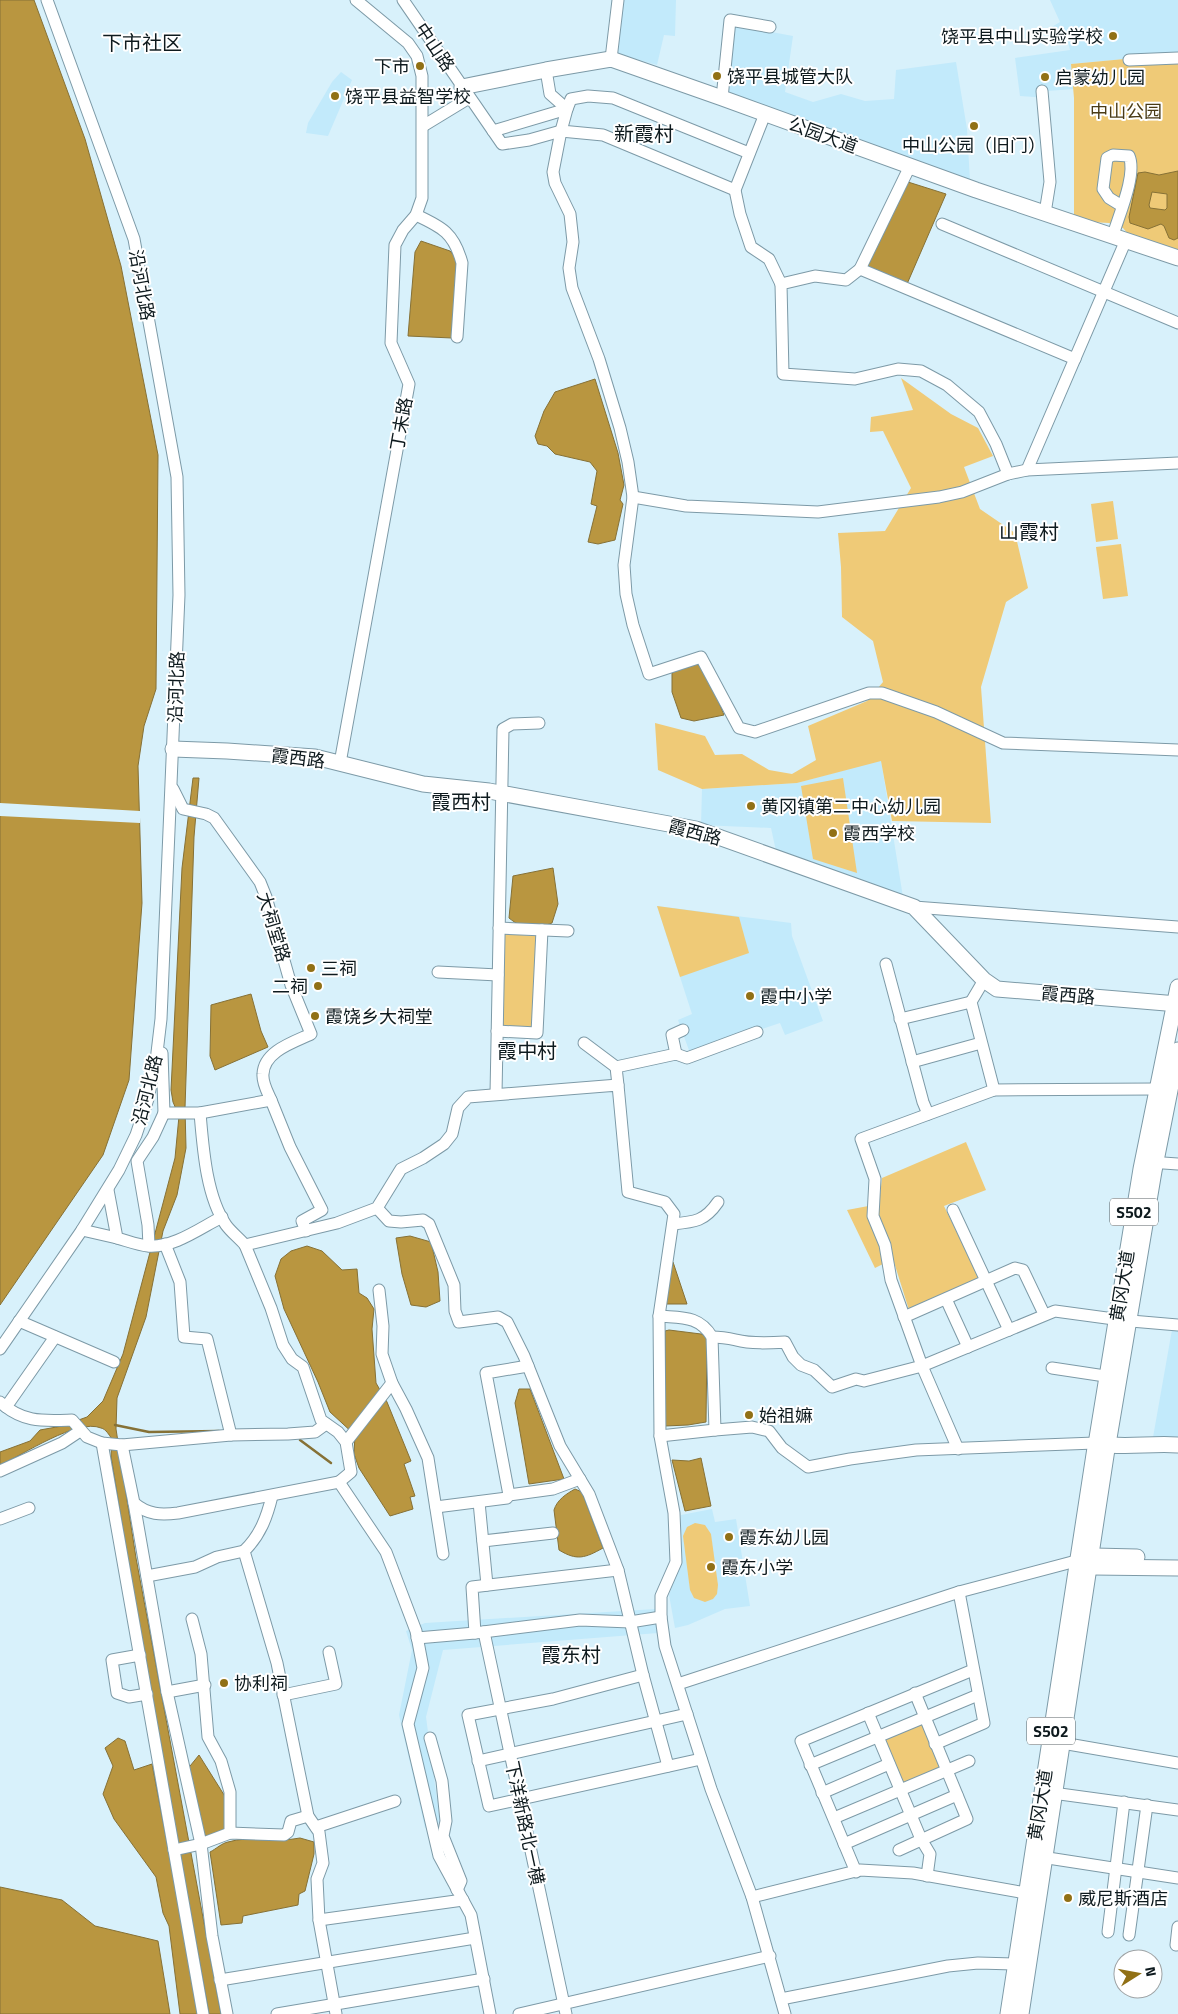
<svg xmlns="http://www.w3.org/2000/svg" width="1178" height="2014" viewBox="0 0 1178 2014" font-family="'Titillium Web','Noto Sans SC',sans-serif">
<style>
.built{fill:#c2eafb}
.green{fill:#efca77}
.water{fill:#b99640;stroke:#867136;fill-rule:evenodd}
.pier{fill:#d8f1fb}
.lines{fill:none;stroke-linecap:round;stroke-linejoin:round}
.stream{stroke:#867136;stroke-width:2.5}
.minor-casing{stroke:#7d9aa7;stroke-width:13}
.major-casing{stroke:#7d9aa7;stroke-width:17}
.minor{stroke:#fff;stroke-width:11}
.major{stroke:#fff;stroke-width:15}
.poi-dot{fill:#917015;stroke:#fff;stroke-width:2}
.labels{text-anchor:middle;dominant-baseline:central;stroke-width:4;stroke-linejoin:round;paint-order:stroke}
.shield{fill:#fff;stroke:#565f62;stroke-width:1}
.shield-label{font-size:16px;font-weight:bold;fill:#0e1a1e}
.poi-label{font-size:18px;fill:#0e1a1e;stroke:#fff;text-anchor:start}
.street-label{font-size:18px;fill:#0e1a1e;stroke:#fff}
.park-label{font-size:18px;fill:#4a3b16;stroke:#fff}
.quarter-label{font-size:20px;fill:#0e1a1e;stroke:#fff}
</style>
<rect width="100%" height="100%" fill="#d8f1fb"/>
<g class="built">
<polygon points="620,0 676,0 675,36 664,35 657,65 614,53"/>
<polygon points="1050,0 1178,0 1178,54 1071,64 1074,89 1047,91 1048,98 1020,96 1015,58 1070,50 1068,42 1052,45 1045,31 1060,22"/>
<polygon points="733,25 793,36 785,92 813,102 841,94 865,101 894,99 896,70 956,62 967,129 970,181 725,93"/>
<polygon points="341,72 352,80 328,136 306,133 308,123 332,82"/>
<polygon points="881,760 903,897 776,851 771,828 701,825 702,789 797,783"/>
<polygon points="657,906 791,923 792,936 823,1021 785,1035 780,1023 690,1053 678,1020 692,1014"/>
<polygon points="1173,1324 1178,1325 1178,1445 1152,1443"/>
<polygon points="712,1509 715,1522 736,1519 750,1606 725,1609 688,1625 675,1628 669,1595 681,1561 681,1515"/>
<polygon points="656,1609 658,1633 443,1650 426,1717 440,1822 425,1828 399,1715 412,1650 406,1631 425,1623"/>
</g>
<g class="green">
<polygon points="1178,54 1178,251 1129,235 1123,228 1109,223 1090,222 1074,217 1074,98 1071,64"/>
<polygon points="901,378 951,414 978,428 993,456 964,467 980,509 1015,533 1028,588 1006,602 981,687 991,823 892,821 881,761 797,783 702,789 658,770 655,723 705,736 715,755 742,754 769,770 792,774 816,760 808,726 867,701 883,682 873,641 842,617 841,567 838,533 885,531 911,488 883,431 870,432 871,417 913,410"/>
<polygon points="1113,501 1118,539 1096,542 1091,504"/>
<polygon points="1121,544 1128,596 1103,599 1096,547"/>
<polygon points="843,778 857,873 813,859 801,786"/>
<polygon points="657,906 739,917 749,953 680,977"/>
<polygon points="504,934 537,936 533,1030 501,1029"/>
<polygon points="966,1142 986,1190 944,1206 979,1278 909,1310 893,1259 875,1268 847,1210 879,1204 882,1178"/>
<polygon points="695,1523 705,1525 711,1534 718,1585 717,1594 713,1599 705,1602 694,1598 690,1590 683,1536 687,1527"/>
<polygon points="925,1717 946,1771 900,1790 878,1737"/>
</g>
<g class="water">
<polygon points="0,0 34,0 85,139 121,266 158,455 156,689 144,726 138,766 142,903 129,1080 103,1155 0,1305"/>
<path d="M1178 171V238L1174 240 1169 238 1164 226 1161 224 1148 229 1130 223 1129 217 1138 173 1145 172 1159 175ZM1152 192 1167 194V208L1165 210 1150 208 1149 205Z"/>
<polygon points="908,182 946,194 907,284 867,267"/>
<polygon points="421,241 450,251 458,260 452,338 408,336 415,252"/>
<polygon points="595,379 618,453 624,485 620,500 623,504 615,540 598,544 588,542 597,506 591,504 597,471 590,462 555,454 547,446 538,444 535,436 544,411 555,392"/>
<path d="M695 663C708 669 718 701 724 715L694 721 681 718 672 692V673L680 668Z"/>
<path d="M193 778H199L194 837 185 1108 186 1148 177 1195 163 1231 146 1317 117 1398 116 1429 136 1558 221 2014H209L140 1635 111 1456 112 1439C109 1435 106 1429 101 1428 77 1418 23 1455 0 1465V1452L30 1441 40 1430 62 1426 87 1417 103 1401 123 1354 175 1158 179 1116 173 1102 171 1090 182 868Z"/>
<path d="M553 868 558 904 552 923C533 930 524 930 509 918L513 876Z"/>
<polygon points="251,994 261,1031 268,1047 215,1070 210,1056 211,1005"/>
<polygon points="410,1236 431,1242 438,1272 440,1301 426,1307 411,1305 402,1274 396,1238"/>
<polygon points="307,1246 322,1251 342,1270 357,1269 359,1293 367,1298 374,1309 372,1329 376,1383 387,1402 411,1461 404,1464 415,1496 410,1497 413,1509 390,1516 359,1468 354,1454 355,1435 330,1412 318,1382 284,1309 275,1276 281,1259 291,1251"/>
<polygon points="673,1262 687,1304 666,1304 668,1270"/>
<polygon points="669,1330 701,1334 707,1336 706,1422 688,1425 665,1426 665,1331"/>
<polygon points="519,1389 530,1389 564,1479 529,1484 515,1403"/>
<polygon points="701,1458 711,1506 685,1511 672,1460 689,1461"/>
<path d="M575 1489 582 1492 603 1548C585 1558 577 1561 559 1550L554 1510C557 1500 566 1494 575 1489Z"/>
<polygon points="118,1738 125,1741 134,1770 152,1764 200,2014 180,2014 169,1926 163,1913 156,1877 114,1819 103,1794 113,1766 105,1748"/>
<polygon points="199,1755 226,1798 225,1830 206,1839 186,1771"/>
<path d="M300 1838 314 1842V1854L305 1891 299 1894 298 1905 243 1916 242 1923 221 1925 210 1852C216 1849 222 1843 228 1842 251 1835 276 1843 300 1838Z"/>
<polygon points="0,1887 62,1900 95,1926 158,1941 170,2014 0,2014"/>
</g>
<polygon class="pier" points="0,803 140,811 140,823 0,816"/>
<g class="lines">
<g class="stream">
<polyline points="115,1425 149,1432 219,1431"/>
<polyline points="300,1440 331,1463"/>
</g>
<defs>
<g id="minor">
<polyline points="403,0 502,144 529,140 561,131 603,135 735,190"/>
<polyline points="611,59 618,0"/>
<polyline points="1129,60 1178,58"/>
<polyline points="546,70 550,94 567,109 561,131 553,172 555,183 570,214 573,242 569,268 572,288 599,359 620,428 628,462 633,497 624,565 626,594 633,625 649,674 701,657 739,728 755,732 869,693 882,693 936,712 1003,743 1178,750"/>
<polyline points="1042,91 1050,182 1045,213"/>
<polyline points="722,98 730,20 770,27"/>
<polyline points="765,114 735,190 740,214 751,247 769,259 781,284"/>
<polyline points="423,126 469,98"/>
<polyline points="493,131 567,109 571,99 588,96 613,98 749,153"/>
<polyline points="910,166 860,269 1075,359"/>
<path d="M416 215C442 227 454 233 462 263L457 337"/>
<polyline points="942,224 1178,323"/>
<path d="M1113 235C1119 215 1137 174 1129 156L1113 155 1107 158 1103 189 1109 198 1122 206"/>
<polyline points="860,269 846,280 815,276 781,284 783,374 855,379 898,369 921,371 947,385 979,412 996,444 1008,474"/>
<polyline points="1027,470 1126,240"/>
<polyline points="633,497 686,506 818,512 939,497 962,492 1008,474 1027,470 1178,463"/>
<polyline points="340,763 409,384 391,343 395,245 403,230 416,215 422,198 422,76 417,56 408,43 356,0"/>
<polyline points="914,907 1178,927"/>
<polyline points="499,928 568,931"/>
<polyline points="886,964 923,1102 928,1114"/>
<polyline points="438,972 498,975"/>
<polyline points="984,980 971,1002 994,1090"/>
<polyline points="900,1019 971,1002"/>
<polyline points="497,1031 537,1033 542,930"/>
<polyline points="584,1043 616,1067"/>
<path d="M162 1053 164 1113H200L271 1100C268 1093 262 1083 263 1074 264 1051 294 1042 311 1034L291 985 266 897 260 882 214 818 206 814 183 809 173 789"/>
<polyline points="676,1054 672,1035 683,1030"/>
<polyline points="912,1062 981,1043"/>
<polyline points="618,1085 616,1067 676,1054 687,1058 757,1032"/>
<polyline points="496,1094 503,729 512,724 539,723"/>
<polyline points="271,1100 290,1147 322,1210 302,1221 306,1231"/>
<path d="M200 1113C203 1147 206 1196 226 1225 231 1232 239 1238 245 1245L337 1223 377 1208 401 1169 423 1158 444 1144 452 1134 458 1108 468 1097 618 1085 628 1192 665 1202 674 1214 659 1316 660 1436 674 1513 676 1562 661 1596V1617L665 1646 711 1789 752 1897 785 2014"/>
<polyline points="1149,1162 1178,1164"/>
<path d="M108 1190 117 1238C128 1241 138 1245 148 1246 174 1248 200 1228 222 1217"/>
<polyline points="377,1208 389,1221 401,1222 423,1220 429,1224 454,1285 455,1311 459,1322 498,1317 507,1322 524,1356 560,1446 589,1494 618,1570 643,1675 668,1766"/>
<polyline points="953,1210 1009,1330"/>
<path d="M673 1224C695 1222 705 1221 718 1202"/>
<polyline points="82,1230 117,1238"/>
<polyline points="165,1244 180,1282 184,1337 207,1339 231,1435"/>
<polyline points="245,1245 271,1308 283,1345 292,1359 303,1367 321,1420 338,1432 346,1442 351,1472 339,1482"/>
<polyline points="149,1246 148,1225 137,1161 153,1137 164,1113"/>
<polyline points="379,1290 383,1326 382,1354 392,1383 406,1409 428,1458 443,1554"/>
<polyline points="946,1299 968,1347"/>
<path d="M659 1316C681 1318 699 1315 712 1337L715 1430 752 1427 769 1431 782 1448 808 1467 850 1459 916 1450 1095 1443"/>
<polyline points="904,1317 1015,1268 1023,1270 1044,1314"/>
<polyline points="19,1321 114,1362"/>
<polyline points="1131,1321 1178,1325"/>
<path d="M712 1337C721 1337 727 1338 736 1340 751 1344 769 1343 785 1342L793 1357 801 1365 814 1370 832 1387 856 1379 864 1381 922 1366 1055 1311 1114 1319"/>
<polyline points="0,1349 82,1230 119,1170 136,1135 148,1099 156,1061 161,1019 179,595 177,477 134,239 47,0"/>
<polyline points="1052,1368 1105,1376"/>
<path d="M0 1402C23 1423 43 1421 72 1420L87 1437 102 1443 122 1445 231 1435 288 1434 315 1432 326 1424"/>
<polyline points="6,1407 55,1337"/>
<polyline points="660,1436 715,1430"/>
<polyline points="346,1442 392,1383"/>
<polyline points="102,1443 203,2014"/>
<path d="M122 1445 134 1503C148 1515 161 1515 178 1513L339 1482 386 1552 416 1631 423 1668 408 1724 439 1856 471 1915 490 2014"/>
<polyline points="958,1449 922,1366 891,1280 885,1245 873,1216 875,1179 861,1139 994,1090 1155,1089"/>
<polyline points="0,1471 62,1443 80,1431"/>
<polyline points="509,1495 486,1373 528,1366"/>
<path d="M272 1496C267 1517 260 1536 244 1551L277 1663 308 1816 319 1832 323 1863 317 1879 319 1920 336 2014"/>
<polyline points="479,1502 487,1585"/>
<polyline points="134,1503 167,1692 201,1844 212,1936 227,2014"/>
<polyline points="436,1507 507,1498 509,1495 553,1489 580,1479"/>
<polyline points="0,1519 29,1508"/>
<polyline points="483,1541 553,1533"/>
<polyline points="147,1576 195,1567 217,1557 244,1551"/>
<polyline points="192,1619 201,1654 208,1737 221,1761 230,1792 230,1833"/>
<polyline points="484,1632 566,2014"/>
<polyline points="475,1633 472,1587 618,1570"/>
<polyline points="417,1638 475,1633 580,1620 630,1622 661,1617"/>
<polyline points="140,1655 112,1660 117,1693 129,1697 147,1694"/>
<polyline points="643,1675 553,1699 468,1715 489,1806 701,1759"/>
<polyline points="678,1684 959,1592 1076,1561"/>
<polyline points="167,1692 205,1685"/>
<polyline points="283,1695 336,1684 329,1652"/>
<polyline points="868,1713 921,1839 930,1854 927,1876"/>
<polyline points="430,1738 442,1781 446,1821 443,1836 461,1881 457,1890"/>
<polyline points="935,1744 984,1723 959,1592"/>
<polyline points="1068,1744 1178,1763"/>
<polyline points="478,1761 687,1714"/>
<polyline points="810,1765 978,1695"/>
<polyline points="822,1793 889,1764"/>
<polyline points="1060,1794 1178,1810"/>
<polyline points="834,1818 969,1761"/>
<polyline points="316,1827 395,1801"/>
<polyline points="844,1844 957,1795"/>
<polyline points="174,1850 201,1844 230,1833 284,1835 288,1832 291,1821 308,1816"/>
<polyline points="899,1850 967,1819 915,1693"/>
<polyline points="1048,1858 1178,1878"/>
<polyline points="856,1872 801,1741 973,1670"/>
<polyline points="752,1897 860,1870 913,1873 1020,1892"/>
<polyline points="319,1920 463,1900"/>
<polyline points="1108,1932 1124,1802"/>
<polyline points="1129,1935 1147,1805"/>
<polyline points="1176,1945 1178,1927"/>
<polyline points="220,1980 475,1938"/>
<polyline points="781,1999 948,1966 978,1963 1014,1964"/>
<polyline points="277,2014 484,1979"/>
<polyline points="519,2014 770,1956"/>
</g>
<g id="major">
<polyline points="462,87 546,70 611,59 722,98 976,190 1178,258"/>
<polyline points="173,749 227,751 315,757 423,784 489,791 696,829 914,907 984,980 997,989 1178,1004"/>
<polyline points="1097,1438 1141,1169 1178,987"/>
<path d="M1100 1444C1125 1448 1152 1443 1178 1445"/>
<polyline points="1108,1444 1154,1171 1178,1050"/>
<polyline points="1094,1556 1137,1557"/>
<polyline points="1092,1567 1178,1568"/>
<polyline points="1008,2014 1095,1448"/>
<polyline points="1021,2014 1107,1449"/>
</g>
</defs>
<use href="#minor" class="minor-casing"/>
<use href="#major" class="major-casing"/>
<use href="#minor" class="minor"/>
<use href="#major" class="major"/>
</g>
<g class="poi-dot">
<circle cx="1113" cy="36" r="5"/>
<circle cx="420" cy="66" r="5"/>
<circle cx="717" cy="76" r="5"/>
<circle cx="1045" cy="77" r="5"/>
<circle cx="335" cy="96" r="5"/>
<circle cx="974" cy="126" r="5"/>
<circle cx="751" cy="806" r="5"/>
<circle cx="833" cy="833" r="5"/>
<circle cx="311" cy="968" r="5"/>
<circle cx="318" cy="986" r="5"/>
<circle cx="750" cy="996" r="5"/>
<circle cx="315" cy="1016" r="5"/>
<circle cx="749" cy="1415" r="5"/>
<circle cx="729" cy="1537" r="5"/>
<circle cx="711" cy="1567" r="5"/>
<circle cx="224" cy="1683" r="5"/>
<circle cx="1068" cy="1898" r="5"/>
</g>
<g class="labels">
<g class="shield">
<rect x="1110" y="1198.5" width="48" height="27" rx="4"/>
<rect x="1027" y="1717.5" width="48" height="27" rx="4"/>
</g>
<g class="shield-label">
<text x="1134" y="1212">S502</text>
<text x="1051" y="1731">S502</text>
</g>
<g class="poi-label">
<text x="1103" y="36" text-anchor="end">饶平县中山实验学校</text>
<text x="410" y="66" text-anchor="end">下市</text>
<text x="727" y="76">饶平县城管大队</text>
<text x="1055" y="77">启蒙幼儿园</text>
<text x="345" y="96">饶平县益智学校</text>
<text x="974" y="145" text-anchor="middle">中山公园（旧门）</text>
<text x="761" y="806">黄冈镇第二中心幼儿园</text>
<text x="843" y="833">霞西学校</text>
<text x="321" y="968">三祠</text>
<text x="308" y="986" text-anchor="end">二祠</text>
<text x="760" y="996">霞中小学</text>
<text x="325" y="1016">霞饶乡大祠堂</text>
<text x="759" y="1415">始祖嫲</text>
<text x="739" y="1537">霞东幼儿园</text>
<text x="721" y="1567">霞东小学</text>
<text x="234" y="1683">协利祠</text>
<text x="1078" y="1898">威尼斯酒店</text>
</g>
<g class="street-label">
<text transform="translate(435 47) rotate(56)">中山路</text>
<text transform="translate(823 135) rotate(20)">公园大道</text>
<text transform="translate(142 285) rotate(80)">沿河北路</text>
<text transform="translate(401 424) rotate(-80)">丁未路</text>
<text transform="translate(176 687) rotate(-88)">沿河北路</text>
<text transform="translate(298 758) rotate(7)">霞西路</text>
<text transform="translate(695 832) rotate(15)">霞西路</text>
<text transform="translate(274 927) rotate(73)">大祠堂路</text>
<text transform="translate(1068 995) rotate(5)">霞西路</text>
<text transform="translate(147 1090) rotate(-76)">沿河北路</text>
<text transform="translate(1122 1286) rotate(-81)">黄冈大道</text>
<text transform="translate(1040 1805) rotate(-81)">黄冈大道</text>
<text transform="translate(525 1823) rotate(78)">下洋新路北一横</text>
</g>
<g class="park-label">
<text x="1126" y="111">中山公园</text>
</g>
<g class="quarter-label">
<text x="142" y="42">下市社区</text>
<text x="644" y="133">新霞村</text>
<text x="1029" y="531">山霞村</text>
<text x="461" y="801">霞西村</text>
<text x="527" y="1050">霞中村</text>
<text x="571" y="1654">霞东村</text>
</g>
</g>
<g transform="translate(1138 1974) rotate(79)"><circle r="24" fill="#ffffff" stroke="#9fa3a5"/>
<path d="M0-4L9 19L0 12L-9 19Z" fill="#917015"/>
<text y="-8" font-size="14" font-weight="bold" text-anchor="middle" fill="#0e1a1e">N</text>
</g>
</svg>
